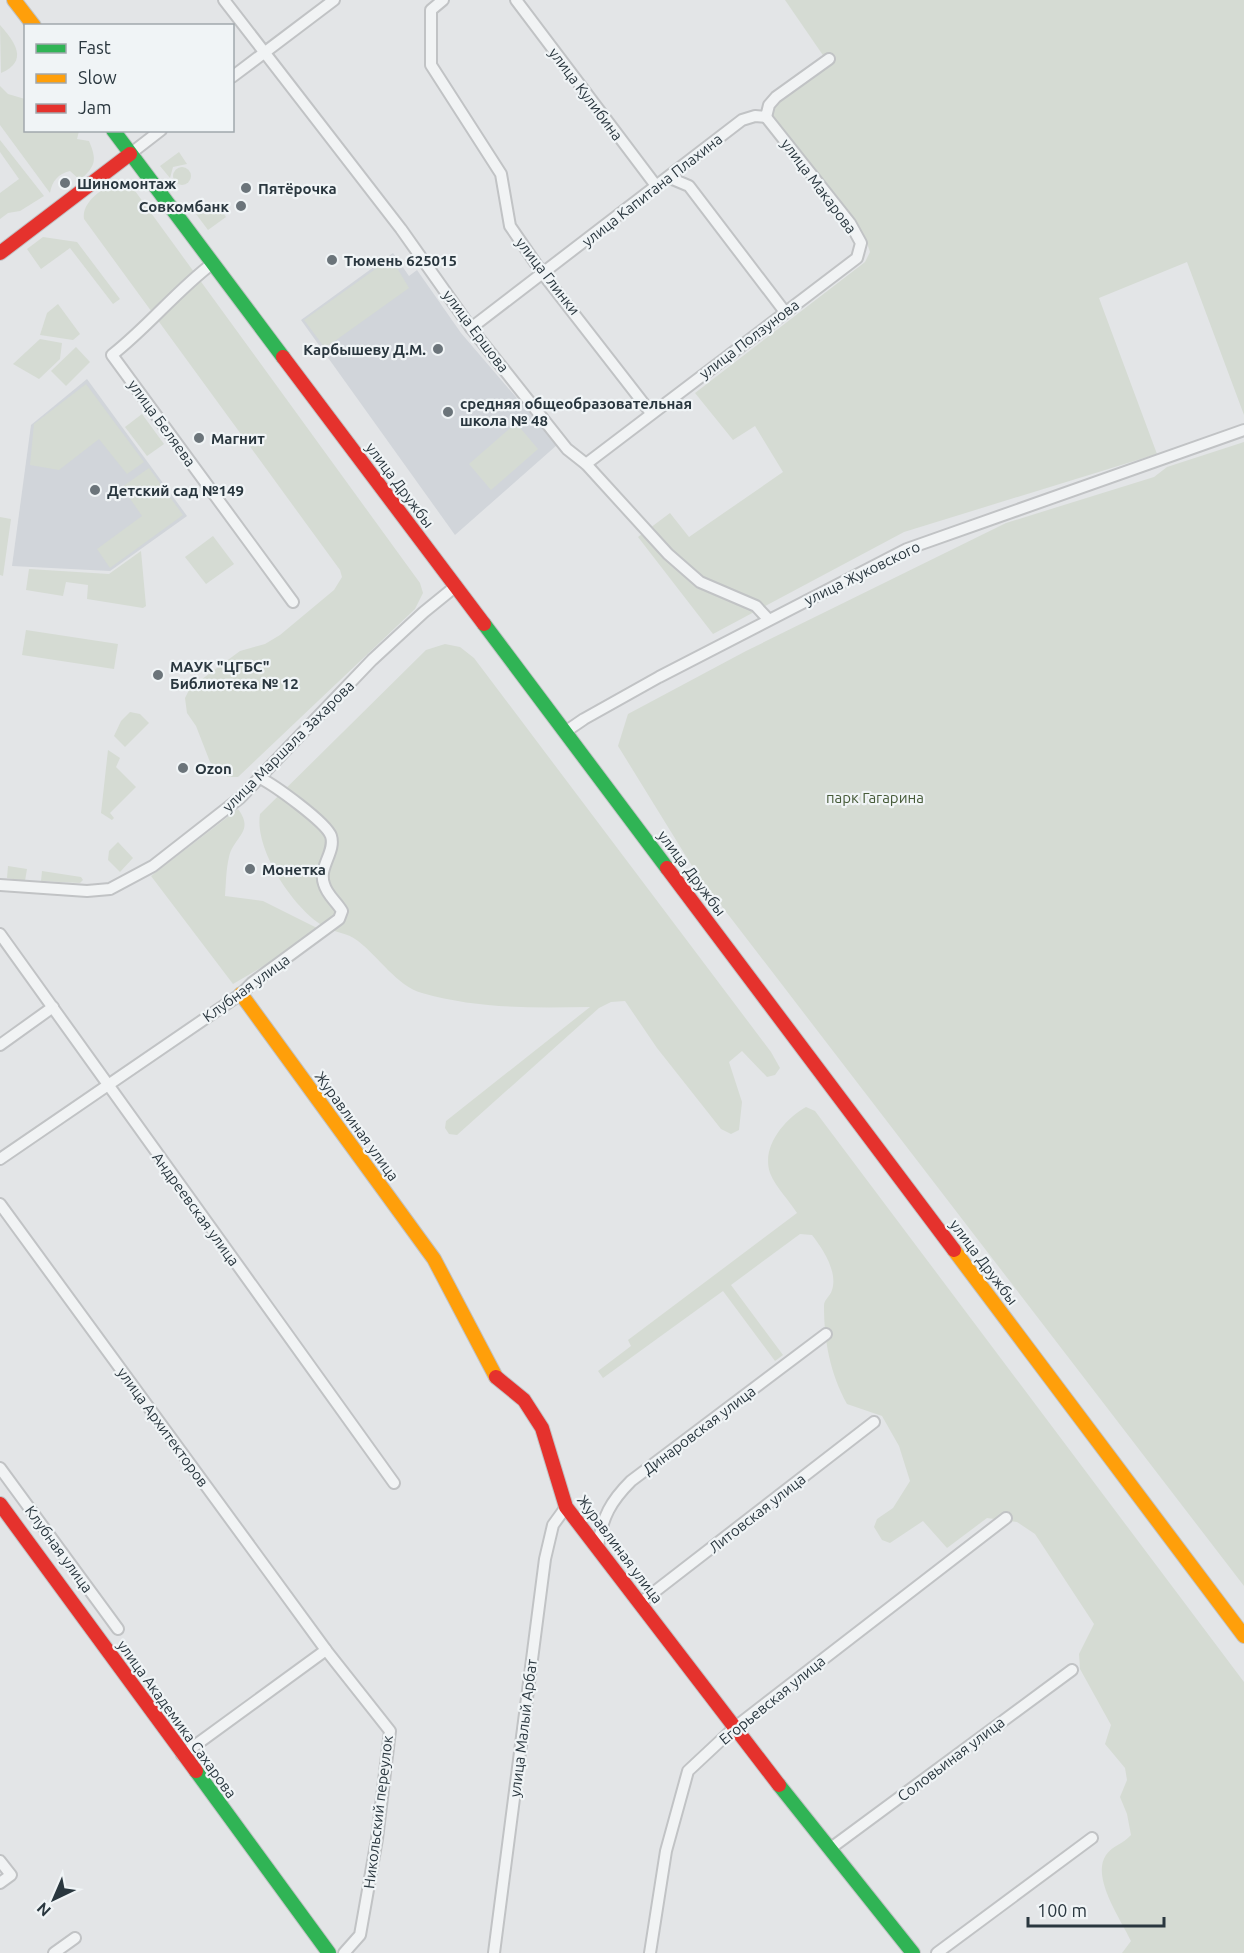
<svg xmlns="http://www.w3.org/2000/svg" width="1244" height="1953" viewBox="0 0 1244 1953" font-family="Ubuntu,sans-serif">
<style>
.built{fill:#d1d5da}
.green{fill:#d5dbd3}
.lines{fill:none;stroke-linecap:round;stroke-linejoin:round}
.street-casing{stroke:#c1c3c5;stroke-width:14}
.fast-casing{stroke:#c1c3c5;stroke-width:16}
.slow-casing{stroke:#c1c3c5;stroke-width:16}
.jam-casing{stroke:#c1c3c5;stroke-width:16}
.street{stroke:#f1f3f4;stroke-width:10}
.fast{stroke:#30b455;stroke-width:14}
.slow{stroke:#ff9f0a;stroke-width:14}
.jam{stroke:#e5322d;stroke-width:14}
.poi-dot{fill:#6b747a;stroke:#f0f4f6;stroke-width:2}
.labels{text-anchor:middle;dominant-baseline:central;stroke-width:4.5;stroke-linejoin:round;paint-order:stroke}
.street-label{font-size:15px;fill:#2a373f;stroke:#f0f4f6}
.poi-label{font-size:15px;font-weight:bold;fill:#2a373f;stroke:#f0f4f6;text-anchor:start}
.park-label{font-size:15px;fill:#465b38;stroke:#f0f4f6}
</style>
<rect width="100%" height="100%" fill="#e3e5e7"/>
<g class="built">
<polygon points="393,253 409,276 417,270 461,333 557,445 455,535 301,320"/>
<polygon points="87,379 187,516 110,571 12,566 31,425"/>
</g>
<g class="green">
<polygon points="785,0 1244,0 1244,415 1187,262 1099,298 1157,454 904,532 713,634 638,537 670,513 689,537 783,472 755,426 733,440 695,393 865,262 870,252 867,243 769,116 771,108 829,64"/>
<path d="M0 25C15 42 29 61 1 73Z"/>
<path d="M0 86 8 94 25 99 26 130 79 131 77 139 89 141C97 160 96 166 80 180L70 171C58 174 52 181 50 193L0 125Z"/>
<polygon points="0,140 44,196 20,211 8,213 0,219 0,193 19,179 0,152"/>
<polygon points="179,152 187,164 173,167 170,178 160,166"/>
<circle cx="182" cy="176" r="9"/>
<path d="M123 179 130 184 420 583 423 593 415 609 238 777H228L210 762 196 726 187 713 185 698 190 688 240 651 265 644 280 635 334 590 342 577 340 570 84 219C81 200 108 185 123 179Z"/>
<polygon points="215,201 226,217 208,230 196,214 209,213"/>
<polygon points="43,237 77,242 120,299 113,304 70,248 41,269 27,249"/>
<polygon points="391,258 409,288 325,348 304,320"/>
<polygon points="58,304 80,334 73,340 40,335 47,313"/>
<polygon points="40,339 62,343 60,359 39,379 13,364"/>
<polygon points="76,347 90,362 66,386 51,371"/>
<polygon points="86,384 144,462 127,474 99,439 59,470 30,465 34,424"/>
<polygon points="142,414 164,444 147,456 125,427"/>
<polygon points="516,423 538,449 491,490 469,464"/>
<polygon points="1244,442 1244,1586 697,874 618,746 628,714 746,651 1006,523 1154,477 1167,467"/>
<polygon points="149,468 183,515 110,568 97,549 142,516 122,487"/>
<polygon points="0,517 11,519 3,576 0,575"/>
<polygon points="213,536 234,564 206,584 185,557"/>
<polygon points="141,551 146,606 143,608 87,599 88,585 66,582 63,596 26,590 29,569 109,574"/>
<polygon points="26,630 118,644 114,669 22,655"/>
<path d="M445 644 460 647 474 658 771 1052 780 1068 775 1075 767 1077 742 1051 729 1062 742 1102 739 1130 731 1134 721 1129 657 1048 625 1001 611 1002 599 1008 457 1135 449 1134 445 1128 446 1121 590 1007C533 1008 478 1009 422 993 397 986 379 957 358 941 346 932 336 933 325 927 294 910 254 849 260 814L426 650Z"/>
<polygon points="130,712 140,714 149,723 125,747 114,736 121,721"/>
<polygon points="108,750 120,758 116,767 136,787 110,813 114,818 112,820 101,813"/>
<path d="M238 809C255 832 234 836 229 857 226 869 226 884 225 896L263 901 317 928 267 964 233 984 151 876Z"/>
<polygon points="118,842 133,858 120,872 108,860 109,851"/>
<polygon points="8,866 27,869 25,881 7,878"/>
<polygon points="42,871 81,877 83,880 80,883 41,881"/>
<path d="M806 1107 815 1111 1244 1682V1953H1122L1131 1941C1120 1918 1091 1877 1106 1855 1112 1846 1123 1844 1131 1835L1127 1814 1120 1797 1127 1780 1125 1768 1105 1744 1111 1725 1080 1669 1079 1654 1094 1624 1035 1534 1017 1522 987 1518 947 1548 923 1521 890 1543 882 1540 874 1527 877 1519 893 1508 910 1481 899 1446 882 1416 847 1404C830 1373 824 1341 824 1306 824 1299 830 1297 832 1290 838 1272 823 1249 812 1235L800 1234 731 1285 783 1355 775 1361 723 1291 603 1378 598 1371 631 1346 628 1340 797 1213C789 1200 776 1188 770 1173 761 1146 785 1119 806 1107Z"/>
</g>
<g class="lines">
<defs>
<g id="street">
<polyline points="224,0 401,229 471,328 567,449 586,464 668,554 700,582 756,606 768,619"/>
<polyline points="443,0 431,10 431,65 501,174 510,226 543,274 651,413"/>
<polyline points="516,0 657,187"/>
<polyline points="232,77 334,0"/>
<polyline points="130,154 161,130"/>
<polyline points="670,178 689,186 785,312"/>
<path d="M213 263C176 291 149 326 112 355L293 602"/>
<polyline points="471,328 742,120 755,116 766,117 769,105 776,97 829,59"/>
<polyline points="586,464 857,258 861,243 850,223 766,117"/>
<polyline points="565,732 584,719 659,677 907,549 1244,430"/>
<polyline points="0,885 87,891 110,889 153,866 240,798 372,660 424,612 456,586"/>
<polyline points="0,934 394,1483"/>
<polyline points="0,1045 53,1007"/>
<path d="M0 1159 241 994 252 983 339 919 342 911C336 901 327 895 324 884 318 867 336 852 331 836 326 822 274 785 260 778"/>
<polyline points="0,1204 326,1650 390,1731 377,1839 360,1935 344,1953"/>
<polyline points="0,1468 118,1629"/>
<path d="M598 1546C602 1517 611 1501 631 1481L826 1334"/>
<polyline points="640,1603 874,1422"/>
<polyline points="182,1755 326,1650"/>
<polyline points="831,1848 1072,1670"/>
<polyline points="0,1861 11,1875 0,1883"/>
<polyline points="54,1953 75,1938"/>
<polyline points="494,1953 545,1559 553,1525 566,1507"/>
<polyline points="650,1953 666,1851 688,1771 734,1728 1006,1518"/>
<polyline points="937,1953 1092,1838"/>
</g>
<g id="fast">
<polyline points="113,130 283,357"/>
<polyline points="484,624 667,868"/>
<polyline points="196,1771 329,1953"/>
<polyline points="779,1785 913,1953"/>
</g>
<g id="slow">
<polyline points="14,0 34,26"/>
<polyline points="241,994 434,1259 496,1377"/>
<polyline points="954,1250 1244,1636"/>
</g>
<g id="jam">
<polyline points="0,253 130,154"/>
<polyline points="283,357 484,624"/>
<polyline points="667,868 954,1250"/>
<polyline points="496,1377 524,1400 542,1428 566,1507 779,1785"/>
<polyline points="0,1504 196,1771"/>
</g>
</defs>
<use href="#street" class="street-casing"/>
<use href="#fast" class="fast-casing"/>
<use href="#slow" class="slow-casing"/>
<use href="#jam" class="jam-casing"/>
<use href="#street" class="street"/>
<use href="#fast" class="fast"/>
<use href="#slow" class="slow"/>
<use href="#jam" class="jam"/>
</g>
<g class="poi-dot">
<circle cx="65" cy="183" r="6"/>
<circle cx="246" cy="188" r="6"/>
<circle cx="241" cy="206" r="6"/>
<circle cx="332" cy="260" r="6"/>
<circle cx="438" cy="349" r="6"/>
<circle cx="448" cy="412" r="6"/>
<circle cx="199" cy="438" r="6"/>
<circle cx="95" cy="490" r="6"/>
<circle cx="158" cy="675" r="6"/>
<circle cx="183" cy="768" r="6"/>
<circle cx="250" cy="869" r="6"/>
</g>
<g class="labels">
<g class="street-label">
<text transform="translate(586 94) rotate(53)">улица Кулибина</text>
<text transform="translate(819 186) rotate(53)">улица Макарова</text>
<text transform="translate(652 190) rotate(-38)">улица Капитана Плахина</text>
<text transform="translate(548 276) rotate(52)">улица Глинки</text>
<text transform="translate(476 331) rotate(53)">улица Ершова</text>
<text transform="translate(749 339) rotate(-37)">улица Ползунова</text>
<text transform="translate(162 423) rotate(54)">улица Беляева</text>
<text transform="translate(400 485) rotate(53)">улица Дружбы</text>
<text transform="translate(862 573) rotate(-26)">улица Жуковского</text>
<text transform="translate(288 746) rotate(-45)">улица Маршала Захарова</text>
<text transform="translate(692 873) rotate(53)">улица Дружбы</text>
<text transform="translate(246 988) rotate(-36)">Клубная улица</text>
<text transform="translate(357 1126) rotate(54)">Журавлиная улица</text>
<text transform="translate(196 1209) rotate(54)">Андреевская улица</text>
<text transform="translate(984 1262) rotate(53)">улица Дружбы</text>
<text transform="translate(163 1427) rotate(54)">улица Архитекторов</text>
<text transform="translate(699 1430) rotate(-37)">Динаровская улица</text>
<text transform="translate(757 1513) rotate(-38)">Литовская улица</text>
<text transform="translate(59 1549) rotate(54)">Клубная улица</text>
<text transform="translate(620 1549) rotate(53)">Журавлиная улица</text>
<text transform="translate(772 1700) rotate(-39)">Егорьевская улица</text>
<text transform="translate(177 1719) rotate(54)">улица Академика Сахарова</text>
<text transform="translate(523 1728) rotate(-83)">улица Малый Арбат</text>
<text transform="translate(951 1759) rotate(-37)">Соловьиная улица</text>
<text transform="translate(378 1812) rotate(-83)">Никольский переулок</text>
</g>
<g class="poi-label">
<text x="77" y="183">Шиномонтаж</text>
<text x="258" y="188">Пятёрочка</text>
<text x="229" y="206" text-anchor="end">Совкомбанк</text>
<text x="344" y="260">Тюмень 625015</text>
<text x="426" y="349" text-anchor="end">Карбышеву Д.М.</text>
<text x="460" y="403">средняя общеобразовательная<tspan x="460" dy="17">школа № 48</tspan></text>
<text x="211" y="438">Магнит</text>
<text x="107" y="490">Детский сад №149</text>
<text x="170" y="666">МАУК "ЦГБС"<tspan x="170" dy="17">Библиотека № 12</tspan></text>
<text x="195" y="768">Ozon</text>
<text x="262" y="869">Монетка</text>
</g>
<g class="park-label">
<text x="875" y="797">парк Гагарина</text>
</g>
</g>
<rect x="24" y="24" width="210" height="108" fill="#f0f4f6" stroke="#a1a8ad" stroke-width="1.5"/>
<rect x="36" y="44" width="30" height="9" fill="#30b455" stroke="#a1a8ad" stroke-width="1.5"/>
<text x="78" y="54" font-size="18" fill="#2a373f">Fast</text>
<rect x="36" y="74" width="30" height="9" fill="#ff9f0a" stroke="#a1a8ad" stroke-width="1.5"/>
<text x="78" y="84" font-size="18" fill="#2a373f">Slow</text>
<rect x="36" y="104" width="30" height="9" fill="#e5322d" stroke="#a1a8ad" stroke-width="1.5"/>
<text x="78" y="114" font-size="18" fill="#2a373f">Jam</text>
<g transform="translate(54 1899) rotate(224)" stroke="#f0f4f6" stroke-width="4.5" paint-order="stroke">
<path d="M0-4.5L10 22L0 15L-10 22Z" fill="#2a373f"/>
<text y="-9" font-size="16" font-weight="bold" text-anchor="middle" fill="#2a373f">N</text>
</g>
<path d="M1028 1917v9h136v-9" fill="none" stroke="#2a373f" stroke-width="3"/>
<text x="1037" y="1917" font-size="18" fill="#2a373f" stroke="#f0f4f6" stroke-width="4.5" paint-order="stroke">100 m</text>
</svg>
